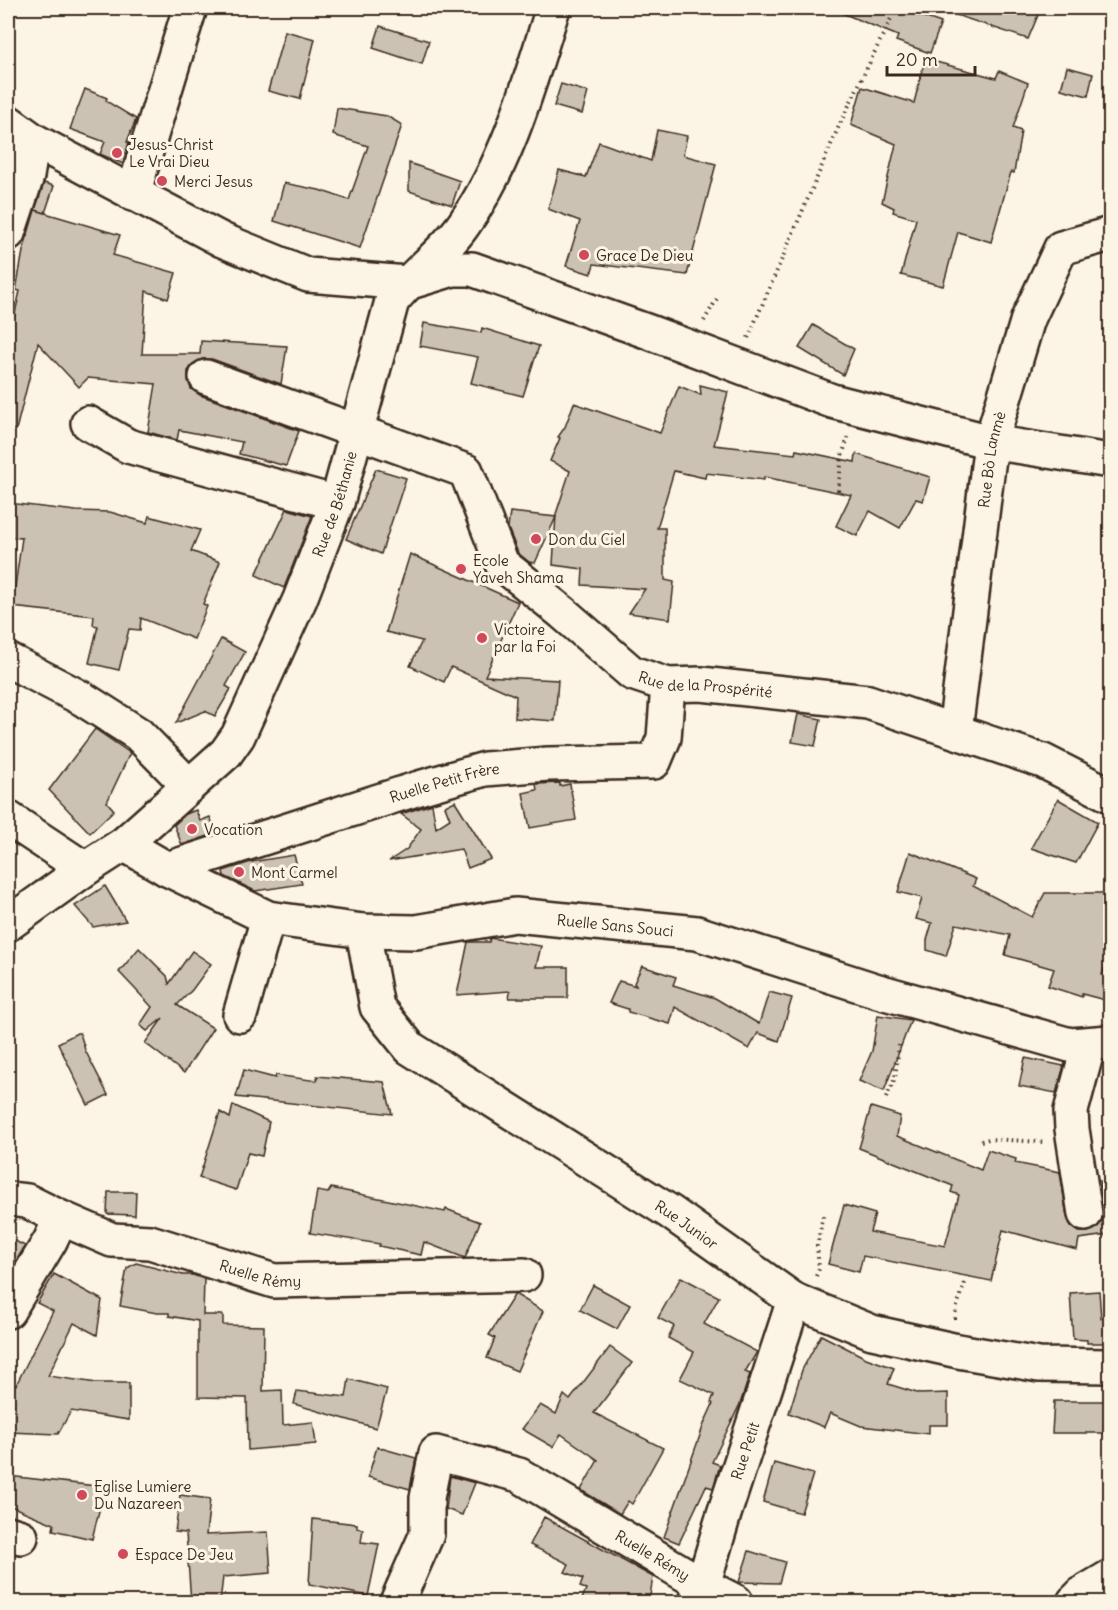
<svg xmlns="http://www.w3.org/2000/svg" width="1118" height="1610" viewBox="0 0 1118 1610" font-family="Delius,sans-serif">
<style>
.building{fill:#ccc2b3;stroke:#3b2a1e;stroke-width:1.5}
.lines{fill:none;stroke-linecap:round;stroke-linejoin:round}
.minor-casing{stroke:#3b2a1e;stroke-width:38}
.path{stroke:#3b2a1e;stroke-width:4;stroke-dasharray:1.5 4.5;stroke-linecap:butt}
.minor{stroke:#fcf5e5;stroke-width:33}
.poi-dot{fill:#d1495b;stroke:#fcf5e5;stroke-width:2}
.labels{text-anchor:middle;dominant-baseline:central;stroke-width:6;stroke-linejoin:round;paint-order:stroke}
.poi-label{font-size:15px;fill:#3b2a1e;stroke:#fcf5e5;text-anchor:start}
.street-label{font-size:15px;fill:#3b2a1e;stroke:#fcf5e5}
</style>
<rect width="100%" height="100%" fill="#fcf5e5"/>
<filter id="ink" filterUnits="userSpaceOnUse"><feTurbulence type="fractalNoise" baseFrequency=".0167" numOctaves="2"/><feDisplacementMap in="SourceGraphic" scale="12" xChannelSelector="R" yChannelSelector="G"/><feConvolveMatrix kernelMatrix="1 2 1 2 8 2 1 2 1" color-interpolation-filters="sRGB"/></filter>
<g filter="url(#ink)">
<g class="building">
<polygon points="830,8 898,8 941,23 930,53 896,41 898,36"/>
<polygon points="948,8 1041,8 1028,39 947,12"/>
<polygon points="380,26 429,41 422,64 373,48"/>
<polygon points="285,31 315,39 300,99 268,91"/>
<polygon points="925,59 996,78 999,71 1028,83 1013,128 1021,131 1014,173 1011,172 991,242 958,232 943,286 901,275 916,219 893,212 894,208 882,202 896,144 851,125 862,87 914,103"/>
<polygon points="1067,67 1093,74 1088,96 1061,89"/>
<polygon points="561,84 588,92 582,114 554,106"/>
<polygon points="85,89 107,98 106,101 136,119 127,142 129,142 123,164 100,154 105,142 70,129"/>
<polygon points="337,108 387,116 402,125 360,248 274,221 284,183 319,190 349,200 368,146 333,135"/>
<polygon points="657,130 687,136 683,155 716,164 687,275 594,264 591,274 566,266 580,221 548,209 559,170 586,177 599,142 651,161"/>
<polygon points="409,163 460,181 452,205 409,191"/>
<polygon points="44,183 54,186 45,213 35,210"/>
<polygon points="35,210 120,235 113,255 176,273 168,299 146,291 142,354 200,354 201,341 287,346 281,384 212,359 203,359 194,363 188,371 188,380 191,389 200,395 299,431 286,466 239,454 242,442 179,430 177,440 148,432 156,384 88,378 79,387 38,343 16,430 8,429 8,344 20,291 16,290 23,251"/>
<polygon points="424,323 481,333 482,328 539,346 523,396 471,383 478,357 420,346"/>
<polygon points="813,325 854,349 843,375 799,348"/>
<polygon points="700,385 728,392 714,445 795,454 796,450 855,462 856,454 930,477 923,501 916,499 900,528 870,511 857,536 836,526 851,495 764,477 764,480 706,473 705,478 674,471 657,528 665,528 665,580 674,582 670,619 629,613 645,589 582,585 583,569 553,565 556,514 570,471 550,461 560,438 558,437 565,427 574,403 660,433 679,386 701,395"/>
<polygon points="376,469 406,478 381,554 346,539"/>
<polygon points="8,503 76,511 110,512 147,523 149,516 200,530 191,551 220,562 203,604 207,606 194,639 141,618 140,630 129,629 119,670 89,663 98,626 93,625 94,616 12,607 22,538 8,537"/>
<polygon points="287,509 312,516 284,588 256,575"/>
<polygon points="510,512 556,517 535,563 529,562 518,553 508,528"/>
<polygon points="410,554 518,602 485,676 558,680 555,721 515,718 516,696 451,667 444,682 410,666 422,641 386,632"/>
<polygon points="221,639 245,652 226,686 231,689 215,716 205,711 176,723"/>
<polygon points="798,714 821,719 815,746 792,742"/>
<polygon points="95,729 130,753 107,802 114,810 90,833 49,790"/>
<polygon points="560,783 560,786 570,784 576,820 530,828 523,793 537,790 536,784"/>
<polygon points="1058,799 1098,822 1076,863 1031,848"/>
<polygon points="455,801 491,859 468,868 461,849 389,861 407,849 421,829 401,814 432,804 436,828 450,819 445,806"/>
<polygon points="196,810 200,821 210,817 217,833 182,845 174,825 186,814"/>
<polygon points="910,852 976,879 973,886 1032,917 1045,893 1110,893 1110,952 1102,975 1110,978 1105,1000 1082,994 1082,997 1048,986 1054,969 1005,955 1010,935 956,924 946,956 927,950 927,940 932,923 916,919 922,898 898,892"/>
<polygon points="294,855 302,884 255,891 224,876 223,871 251,862"/>
<polygon points="105,886 126,921 93,927 75,906"/>
<polygon points="490,938 541,946 536,967 568,967 568,998 509,998 510,991 457,995 468,942 489,942"/>
<polygon points="139,948 167,976 169,984 192,951 211,964 192,990 177,1005 213,1028 184,1073 145,1043 163,1018 147,1031 140,1025 152,1007 119,972"/>
<polygon points="642,966 676,977 673,985 715,998 759,1024 769,992 792,998 779,1041 758,1033 749,1049 675,1007 670,1024 628,1012 628,1009 609,1003 619,981 636,986 634,983"/>
<polygon points="878,1015 911,1020 884,1091 859,1081 872,1051"/>
<polygon points="77,1033 80,1033 85,1050 108,1095 88,1105 58,1043"/>
<polygon points="1025,1058 1064,1066 1056,1093 1019,1086"/>
<polygon points="244,1070 275,1078 276,1075 317,1081 317,1076 384,1082 392,1114 236,1097"/>
<polygon points="233,1105 269,1122 262,1156 248,1153 236,1190 199,1178 220,1112 230,1118"/>
<polygon points="871,1107 900,1116 897,1136 981,1170 988,1150 1016,1159 1015,1163 1060,1172 1067,1217 1071,1226 1079,1232 1088,1232 1097,1228 1102,1221 1104,1211 1100,1180 1107,1235 1079,1239 1077,1250 1003,1230 991,1281 863,1256 859,1272 828,1264 844,1205 875,1214 870,1232 945,1246 959,1195 951,1192 953,1186 859,1148"/>
<polygon points="331,1188 445,1212 446,1209 480,1222 465,1258 424,1242 421,1255 379,1246 380,1244 310,1233 317,1191 328,1193"/>
<polygon points="108,1192 136,1192 135,1215 107,1214"/>
<polygon points="15,1241 25,1246 13,1266 8,1263 8,1255"/>
<polygon points="136,1263 183,1275 193,1275 204,1279 203,1315 223,1315 223,1325 264,1326 263,1391 282,1390 283,1425 313,1422 316,1444 248,1450 247,1398 198,1397 198,1321 169,1316 169,1313 157,1313 120,1306 127,1268"/>
<polygon points="54,1274 102,1300 97,1335 74,1323 48,1376 97,1383 129,1383 129,1420 71,1411 58,1434 8,1432 8,1383 16,1385 53,1311 37,1303"/>
<polygon points="681,1277 719,1297 704,1324 757,1352 745,1372 750,1374 740,1404 712,1462 720,1465 713,1488 706,1486 679,1543 664,1537 704,1424 713,1404 711,1402 714,1395 680,1379 694,1352 668,1338 674,1326 658,1318"/>
<polygon points="593,1285 630,1305 617,1329 580,1310"/>
<polygon points="1099,1291 1101,1318 1110,1318 1110,1343 1087,1343 1087,1340 1073,1339 1070,1293"/>
<polygon points="515,1294 543,1311 517,1371 487,1358 495,1338 489,1335"/>
<polygon points="821,1335 866,1358 894,1368 888,1384 920,1394 948,1393 948,1425 929,1425 929,1434 861,1426 830,1413 824,1427 789,1413 802,1370"/>
<polygon points="610,1347 632,1363 594,1413 663,1448 632,1504 628,1501 620,1514 581,1490 598,1460 561,1434 553,1447 522,1429 540,1405 556,1414 564,1395 570,1400"/>
<polygon points="349,1379 387,1389 376,1428 294,1404 297,1391 346,1397"/>
<polygon points="1054,1401 1110,1401 1110,1433 1052,1433"/>
<polygon points="377,1447 416,1458 410,1489 368,1477"/>
<polygon points="774,1463 813,1474 801,1513 763,1502"/>
<polygon points="8,1476 105,1487 92,1539 53,1530 54,1524 8,1505"/>
<polygon points="450,1476 475,1483 462,1515 446,1509"/>
<polygon points="180,1495 210,1499 206,1535 268,1532 271,1573 223,1577 220,1602 191,1602 186,1533 175,1532"/>
<polygon points="544,1517 653,1577 649,1602 581,1602 586,1589 580,1587 583,1579 565,1572 569,1564 530,1545"/>
<polygon points="313,1519 357,1524 357,1528 363,1529 361,1542 379,1544 368,1596 309,1584"/>
<polygon points="749,1551 785,1562 779,1583 739,1582"/>
</g>
<g class="lines">
<defs>
<g id="minor">
<polyline points="8,122 33,140 222,240 308,275 407,283 453,269 472,269 649,332 832,401 991,442 1110,461"/>
<polyline points="133,194 190,8"/>
<polyline points="8,233 27,176 33,140"/>
<path id="s1" d="M206 377 466 471 502 564 563 613 632 673 668 685 701 684 868 702 1043 761 1110 795"/>
<polyline points="88,423 128,446 337,503"/>
<polyline points="8,660 83,699 138,734 189,786"/>
<path id="s2" d="M955 731 991 442 1028 319 1061 248 1110 234"/>
<polyline points="8,818 85,869"/>
<path id="s3" d="M124 844 167 869 268 918 363 931 416 932 515 915 697 933 878 991 1070 1045 1110 1042"/>
<path id="s4" d="M167 869 419 788 485 769 548 764 654 762 664 738 668 685"/>
<path id="s5" d="M8 924 85 869 124 844 226 753 238 736 300 599 337 503 392 301C414 273 444 253 464 224 509 160 530 81 553 8"/>
<path id="s6" d="M363 931 377 1007 410 1048 670 1212 794 1300 872 1332 958 1351 1039 1365 1110 1366"/>
<polyline points="240,1015 268,918"/>
<path id="s7" d="M8 1199 27 1201 61 1218 112 1240 150 1242 274 1281 524 1275"/>
<polyline points="1085,1214 1072,1129 1071,1111 1089,1044"/>
<polyline points="8,1311 50,1241 61,1218"/>
<polyline points="8,1533 21,1537"/>
<path id="s8" d="M397 1602 427 1534V1498L436 1453 519 1475 703 1585 736 1602"/>
<path id="s9" d="M696 1602 703 1585 724 1514 794 1300"/>
<polyline points="1074,1602 1083,1593 1110,1577"/>
</g>
</defs>
<use href="#minor" class="minor-casing"/>
<g class="path">
<polyline points="704,321 719,295"/>
<polyline points="748,338 839,126 896,8"/>
<polyline points="838,491 842,456 848,437"/>
<polyline points="886,1098 895,1078 899,1045"/>
<polyline points="981,1141 989,1139 1044,1142"/>
<polyline points="816,1276 819,1269 817,1246 823,1216"/>
<path d="M955 1319C956 1302 962 1297 965 1282"/>
</g>
<use href="#minor" class="minor"/>
</g>
</g>
<g class="poi-dot">
<circle cx="117" cy="153" r="6"/>
<circle cx="162" cy="181" r="6"/>
<circle cx="584" cy="255" r="6"/>
<circle cx="536" cy="539" r="6"/>
<circle cx="461" cy="569" r="6"/>
<circle cx="482" cy="638" r="6"/>
<circle cx="192" cy="829" r="6"/>
<circle cx="239" cy="872" r="6"/>
<circle cx="82" cy="1495" r="6"/>
<circle cx="123" cy="1554" r="6"/>
</g>
<g class="labels">
<g class="poi-label">
<text x="129" y="144">Jesus-Christ<tspan x="129" dy="17">Le Vrai Dieu</tspan></text>
<text x="174" y="181">Merci Jesus</text>
<text x="596" y="255">Grace De Dieu</text>
<text x="548" y="539">Don du Ciel</text>
<text x="473" y="560">Ecole<tspan x="473" dy="17">Yaveh Shama</tspan></text>
<text x="494" y="629">Victoire<tspan x="494" dy="17">par la Foi</tspan></text>
<text x="204" y="829">Vocation</text>
<text x="251" y="872">Mont Carmel</text>
<text x="94" y="1486">Eglise Lumiere<tspan x="94" dy="17">Du Nazareen</tspan></text>
<text x="135" y="1554">Espace De Jeu</text>
</g>
<g class="street-label">
<text stroke="none"><textPath href="#s2" startOffset="274">Rue Bò Lanmè</textPath></text>
<text stroke="none"><textPath href="#s5" startOffset="550">Rue de Béthanie</textPath></text>
<text stroke="none"><textPath href="#s1" startOffset="621">Rue de la Prospérité</textPath></text>
<text stroke="none"><textPath href="#s4" startOffset="291">Ruelle Petit Frère</textPath></text>
<text stroke="none"><textPath href="#s3" startOffset="512">Ruelle Sans Souci</textPath></text>
<text stroke="none"><textPath href="#s6" startOffset="458">Rue Junior</textPath></text>
<text stroke="none"><textPath href="#s7" startOffset="266">Ruelle Rémy</textPath></text>
<text stroke="none"><textPath href="#s9" startOffset="159">Rue Petit</textPath></text>
<text stroke="none"><textPath href="#s8" startOffset="398">Ruelle Rémy</textPath></text>
</g>
</g>
<rect width="1118" height="1610" fill="none" stroke="#fcf5e5" stroke-width="30"/>
<rect x="15" y="15" width="1088" height="1580" fill="none" stroke="#3b2a1e" stroke-width="2" filter="url(#ink)"/>
<path d="M887 66v9h88v-9" fill="none" stroke="#3b2a1e" stroke-width="3"/>
<text x="896" y="66" font-size="18" fill="#3b2a1e" stroke="#fcf5e5" stroke-width="4.5" paint-order="stroke">20 m</text>
</svg>
